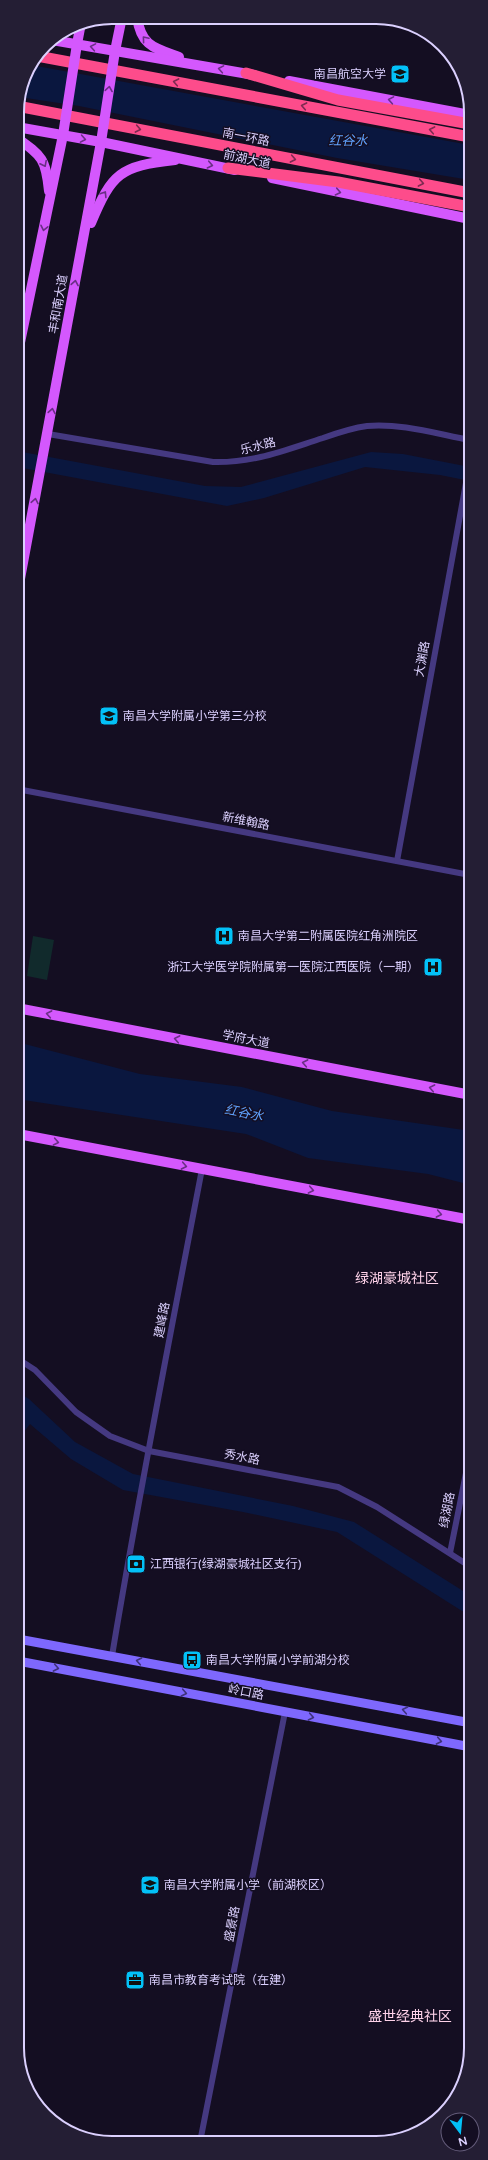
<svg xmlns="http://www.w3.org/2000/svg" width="488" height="2160" viewBox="0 0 488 2160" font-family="'Varela Round','Noto Sans SC',sans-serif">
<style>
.green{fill:#112a2c}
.water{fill:#0a173f}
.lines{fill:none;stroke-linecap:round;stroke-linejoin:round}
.street{stroke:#453981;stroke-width:6}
.secondary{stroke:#7e68fd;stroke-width:9}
.primary{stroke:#d458fd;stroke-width:10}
.highway{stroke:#fd4c8b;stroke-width:11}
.primary-bridge{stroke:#d458fd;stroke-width:10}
.oneway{stroke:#6a2f85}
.oneway2{stroke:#7d2a51}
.oneway3{stroke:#3e327a}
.labels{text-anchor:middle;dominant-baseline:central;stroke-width:3;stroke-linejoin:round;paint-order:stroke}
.poi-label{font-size:12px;fill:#dbd0fe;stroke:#140e22;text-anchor:start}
.street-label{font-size:12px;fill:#dbd0fe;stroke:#140e22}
.water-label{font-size:13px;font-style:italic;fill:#5fa1fd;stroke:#140e22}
.quarter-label{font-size:14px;fill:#fed2e9;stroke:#140e22}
.rim{fill:none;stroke:#dbd0fe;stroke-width:2}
</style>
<rect width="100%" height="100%" fill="#140e22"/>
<polygon class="green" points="33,936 54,940 47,980 27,976"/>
<g class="water">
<polygon points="31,65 470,145 470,180 337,158 79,106 19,97 24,75"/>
<polygon points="17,451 205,486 241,487 371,452 403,454 470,467 470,481 440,475 365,467 264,498 227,506 17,467"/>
<polygon points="17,1042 140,1074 242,1087 332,1111 471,1131 471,1185 428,1174 308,1158 246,1134 17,1099"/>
<polygon points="18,1392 29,1399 75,1442 133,1474 293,1506 354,1522 471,1596 471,1612 462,1611 337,1532 243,1512 123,1490 71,1459 30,1424 23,1433 23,1447 18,1453 18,1417 20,1415 18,1412"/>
</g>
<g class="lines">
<g class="street">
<path d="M48 434 213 462C254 463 285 450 323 438 337 433 352 428 367 426 401 423 437 434 470 440"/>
<polyline points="17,789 470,875"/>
<polyline points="397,861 470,461"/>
<polyline points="18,1359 35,1370 76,1412 110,1436 149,1451 338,1487 377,1507 471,1567"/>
<polyline points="450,1553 471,1448"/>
<path d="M112 1656C139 1493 171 1331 202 1169"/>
<polyline points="200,2142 285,1712"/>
</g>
<g class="secondary">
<polyline points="18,1639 471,1723"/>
<polyline points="18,1661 471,1747"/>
</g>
<g class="primary">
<path d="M137 17C141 46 154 48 179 57"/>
<polyline points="63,33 68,31 74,26"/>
<polyline points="52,40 254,75"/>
<polyline points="77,44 81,23"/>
<polyline points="115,51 122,17"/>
<polyline points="289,81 470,115"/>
<polyline points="17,127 101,142 235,170"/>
<path d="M17 138C42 156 46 159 49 191"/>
<polyline points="272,178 470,219"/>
<path d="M91 223C112 173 120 166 175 160"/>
<polyline points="17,357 63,135"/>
<polyline points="17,595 101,142"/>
<polyline points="17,1008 471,1095"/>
<polyline points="18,1134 471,1220"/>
</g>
<g class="highway">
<polyline points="37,56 470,137"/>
<polyline points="246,73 338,100 470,124"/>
<polyline points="17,106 470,193"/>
<polyline points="228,168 338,182 470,207"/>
</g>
<g class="primary-bridge">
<polyline points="63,135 77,44"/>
<polyline points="101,142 115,51"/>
</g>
</g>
<defs><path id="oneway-chevron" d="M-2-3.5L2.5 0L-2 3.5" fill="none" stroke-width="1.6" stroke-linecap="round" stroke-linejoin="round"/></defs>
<g class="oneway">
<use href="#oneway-chevron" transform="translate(145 39) rotate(-130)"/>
<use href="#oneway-chevron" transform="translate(93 47) rotate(-170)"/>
<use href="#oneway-chevron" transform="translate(221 69) rotate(-170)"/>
<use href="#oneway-chevron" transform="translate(109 89) rotate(-81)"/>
<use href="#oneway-chevron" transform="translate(391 100) rotate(-170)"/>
<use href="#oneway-chevron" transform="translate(83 139) rotate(10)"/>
<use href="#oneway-chevron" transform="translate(44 164) rotate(63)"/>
<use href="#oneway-chevron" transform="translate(210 165) rotate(12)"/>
<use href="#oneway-chevron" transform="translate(338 192) rotate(12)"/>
<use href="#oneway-chevron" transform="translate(104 194) rotate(-58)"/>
<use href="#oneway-chevron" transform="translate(44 228) rotate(102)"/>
<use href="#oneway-chevron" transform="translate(75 283) rotate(-80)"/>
<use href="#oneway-chevron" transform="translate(52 411) rotate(-80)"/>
<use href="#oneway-chevron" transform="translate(35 501) rotate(-79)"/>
<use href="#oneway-chevron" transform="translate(49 1014) rotate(-169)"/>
<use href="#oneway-chevron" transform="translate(177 1039) rotate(-169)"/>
<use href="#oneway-chevron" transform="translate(305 1063) rotate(-169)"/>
<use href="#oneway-chevron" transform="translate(432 1088) rotate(-169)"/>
<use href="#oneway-chevron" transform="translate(56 1142) rotate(11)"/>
<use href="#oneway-chevron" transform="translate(184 1166) rotate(11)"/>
<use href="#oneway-chevron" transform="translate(311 1190) rotate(11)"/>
<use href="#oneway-chevron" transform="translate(439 1214) rotate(11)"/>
</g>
<g class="oneway2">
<use href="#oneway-chevron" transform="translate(176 82) rotate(-169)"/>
<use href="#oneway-chevron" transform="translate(304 106) rotate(-169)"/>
<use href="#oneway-chevron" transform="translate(138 129) rotate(11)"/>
<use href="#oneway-chevron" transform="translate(432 130) rotate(-169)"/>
<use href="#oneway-chevron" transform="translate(293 159) rotate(11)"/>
<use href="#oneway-chevron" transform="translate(421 183) rotate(11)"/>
</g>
<g class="oneway3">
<use href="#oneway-chevron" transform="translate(139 1661) rotate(-169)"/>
<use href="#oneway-chevron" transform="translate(56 1668) rotate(11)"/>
<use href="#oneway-chevron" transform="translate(184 1693) rotate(11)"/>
<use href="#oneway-chevron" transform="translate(405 1710) rotate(-169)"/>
<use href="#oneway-chevron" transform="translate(311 1717) rotate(11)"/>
<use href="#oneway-chevron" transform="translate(439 1741) rotate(11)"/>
</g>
<defs>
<symbol id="university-square" viewBox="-11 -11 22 22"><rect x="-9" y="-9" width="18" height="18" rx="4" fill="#03c1f7" stroke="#140e22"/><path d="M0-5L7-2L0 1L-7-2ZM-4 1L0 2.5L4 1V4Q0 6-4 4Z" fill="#111"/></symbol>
<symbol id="school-square" viewBox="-11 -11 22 22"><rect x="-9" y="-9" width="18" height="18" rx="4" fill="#03c1f7" stroke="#140e22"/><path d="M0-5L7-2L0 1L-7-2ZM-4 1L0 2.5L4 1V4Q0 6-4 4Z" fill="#111"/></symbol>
<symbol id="hospital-square" viewBox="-11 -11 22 22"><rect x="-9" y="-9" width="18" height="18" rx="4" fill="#03c1f7" stroke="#140e22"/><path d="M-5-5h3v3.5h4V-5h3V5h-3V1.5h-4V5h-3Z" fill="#111"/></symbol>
<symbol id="bank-square" viewBox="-11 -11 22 22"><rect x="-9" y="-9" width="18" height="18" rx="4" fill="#03c1f7" stroke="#140e22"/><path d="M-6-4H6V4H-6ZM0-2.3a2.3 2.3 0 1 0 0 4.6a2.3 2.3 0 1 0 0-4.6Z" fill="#111"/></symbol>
<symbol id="bus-square" viewBox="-11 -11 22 22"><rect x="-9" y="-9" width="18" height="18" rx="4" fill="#03c1f7" stroke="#140e22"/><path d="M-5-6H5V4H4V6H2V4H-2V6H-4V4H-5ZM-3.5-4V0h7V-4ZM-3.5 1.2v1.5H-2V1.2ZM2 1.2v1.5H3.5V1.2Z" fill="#111"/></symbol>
<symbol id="office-square" viewBox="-11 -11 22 22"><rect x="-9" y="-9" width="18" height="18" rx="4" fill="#03c1f7" stroke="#140e22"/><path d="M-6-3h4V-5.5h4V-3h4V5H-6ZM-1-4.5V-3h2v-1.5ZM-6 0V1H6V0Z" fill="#111"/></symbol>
</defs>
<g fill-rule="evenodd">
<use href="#university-square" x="389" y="63" width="22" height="22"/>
<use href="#school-square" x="98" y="705" width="22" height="22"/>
<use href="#hospital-square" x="213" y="925" width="22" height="22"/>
<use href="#hospital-square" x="422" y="956" width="22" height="22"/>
<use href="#bank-square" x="125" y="1553" width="22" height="22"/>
<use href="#bus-square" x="181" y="1649" width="22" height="22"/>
<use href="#school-square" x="139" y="1874" width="22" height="22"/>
<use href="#office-square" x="124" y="1969" width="22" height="22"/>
</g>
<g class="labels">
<g class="poi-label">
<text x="386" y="74" text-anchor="end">南昌航空大学</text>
<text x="123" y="716">南昌大学附属小学第三分校</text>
<text x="238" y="936">南昌大学第二附属医院红角洲院区</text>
<text x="419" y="967" text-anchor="end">浙江大学医学院附属第一医院江西医院（一期）</text>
<text x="150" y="1564">江西银行(绿湖豪城社区支行)</text>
<text x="206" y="1660">南昌大学附属小学前湖分校</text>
<text x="164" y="1885">南昌大学附属小学（前湖校区）</text>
<text x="149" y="1980">南昌市教育考试院（在建）</text>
</g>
<g class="street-label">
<text transform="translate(246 137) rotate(11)">南一环路</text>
<text transform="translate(247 159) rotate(12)">前湖大道</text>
<text transform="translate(58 304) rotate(-80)">丰和南大道</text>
<text transform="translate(258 446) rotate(-14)">乐水路</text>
<text transform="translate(422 659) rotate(-80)">大渊路</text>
<text transform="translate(246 821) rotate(11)">新维翰路</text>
<text transform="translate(246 1039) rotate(11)">学府大道</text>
<text transform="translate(162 1320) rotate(-79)">建峰路</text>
<text transform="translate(242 1457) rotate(11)">秀水路</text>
<text transform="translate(447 1510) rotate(-79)">绿湖路</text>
<text transform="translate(246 1692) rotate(11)">岭口路</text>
<text transform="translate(232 1924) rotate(-79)">盛景路</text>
</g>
<g class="water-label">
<text x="348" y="141">红谷水</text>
<text transform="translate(244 1113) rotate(11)">红谷水</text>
</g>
<g class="quarter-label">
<text x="397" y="1278">绿湖豪城社区</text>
<text x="410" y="2016">盛世经典社区</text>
</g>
</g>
<path d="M0 0H488V2160H0ZM112 24H376A88 88 0 0 1 464 112V2048A88 88 0 0 1 376 2136H112A88 88 0 0 1 24 2048V112A88 88 0 0 1 112 24Z" fill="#241e34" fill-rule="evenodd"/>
<path class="rim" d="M112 24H376A88 88 0 0 1 464 112V2048A88 88 0 0 1 376 2136H112A88 88 0 0 1 24 2048V112A88 88 0 0 1 112 24Z"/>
<g transform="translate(460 2132) rotate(164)"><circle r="19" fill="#140e22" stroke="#645c7a"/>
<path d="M0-3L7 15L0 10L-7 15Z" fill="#03c1f7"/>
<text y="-6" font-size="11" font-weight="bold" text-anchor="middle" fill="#dbd0fe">N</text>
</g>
</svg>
